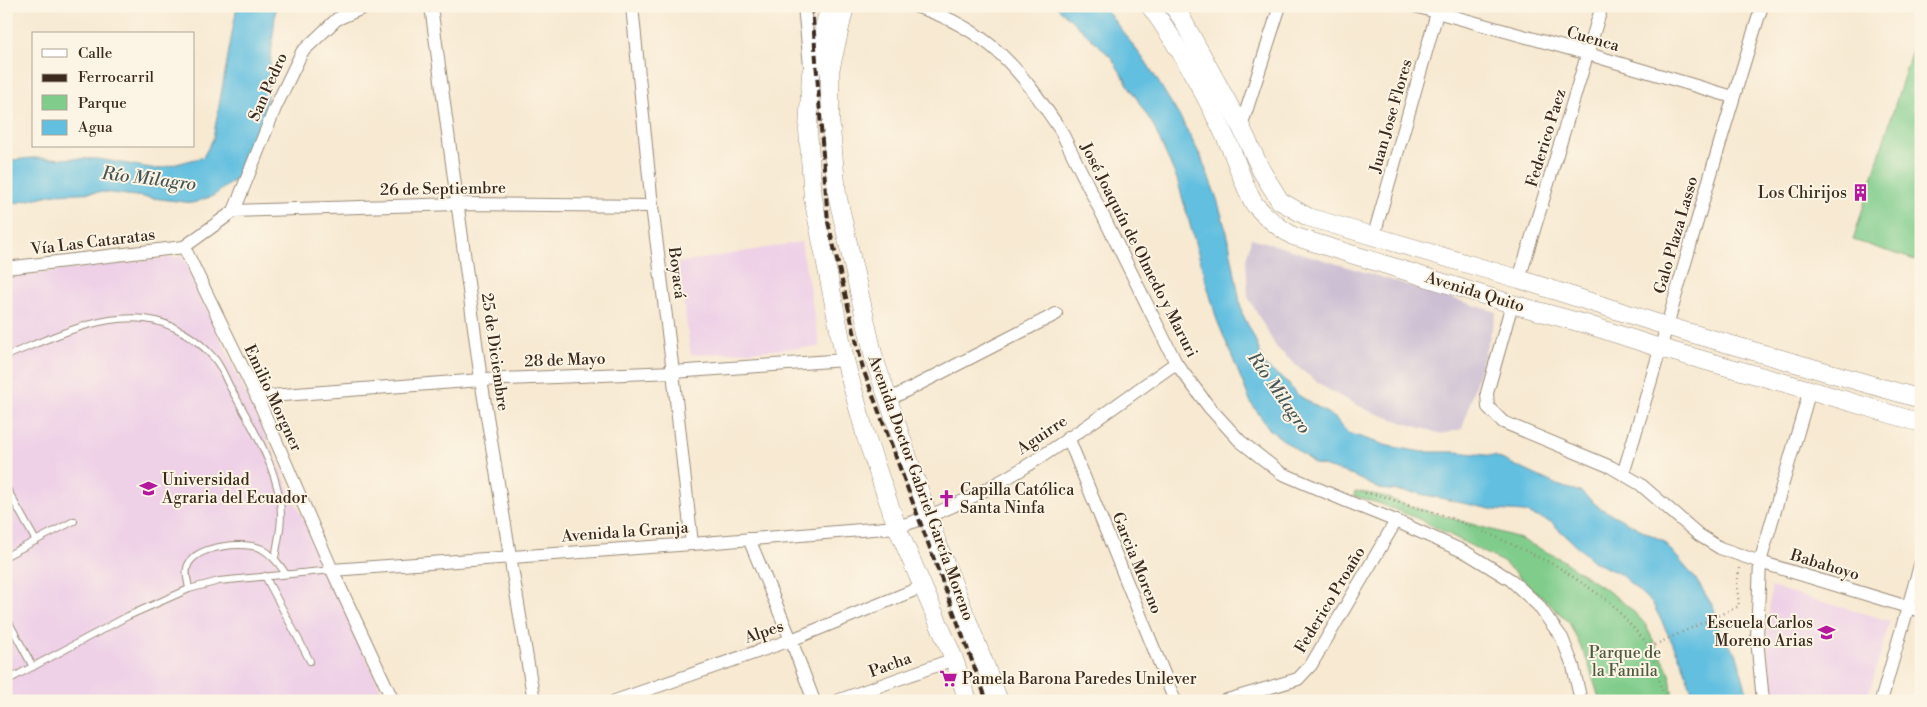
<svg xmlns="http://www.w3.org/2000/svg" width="1927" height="707" viewBox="0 0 1927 707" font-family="'Libre Bodoni',serif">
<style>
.built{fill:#eed0e7}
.industrial{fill:#ccbed3}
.green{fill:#7fcc8b;stroke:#5d7b54}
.water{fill:#62bfe0;stroke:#4e747f}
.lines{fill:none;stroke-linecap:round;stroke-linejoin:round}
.lane-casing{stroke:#998a78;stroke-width:8}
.street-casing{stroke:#998a78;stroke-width:14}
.secondary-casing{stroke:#998a78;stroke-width:19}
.path{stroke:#998a78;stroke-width:2.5;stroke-dasharray:1 4;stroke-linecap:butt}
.lane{stroke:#fff;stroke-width:6}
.street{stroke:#fff;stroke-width:12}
.secondary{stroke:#fff;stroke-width:18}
.rail{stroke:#3b2a1e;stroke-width:4;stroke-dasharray:8 4;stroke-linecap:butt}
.labels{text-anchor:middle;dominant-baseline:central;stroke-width:4;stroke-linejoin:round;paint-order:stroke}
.street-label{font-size:16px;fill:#3b2a1e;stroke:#fcf5e5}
.poi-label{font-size:16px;fill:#3b2a1e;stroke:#fcf5e5;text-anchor:start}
.park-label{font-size:16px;fill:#4f5b3f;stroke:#fcf5e5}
.water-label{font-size:18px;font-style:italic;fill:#475758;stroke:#fcf5e5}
</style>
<rect width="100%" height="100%" fill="#fcf5e5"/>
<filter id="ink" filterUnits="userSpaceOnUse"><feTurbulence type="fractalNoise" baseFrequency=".02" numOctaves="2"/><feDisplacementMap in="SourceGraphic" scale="10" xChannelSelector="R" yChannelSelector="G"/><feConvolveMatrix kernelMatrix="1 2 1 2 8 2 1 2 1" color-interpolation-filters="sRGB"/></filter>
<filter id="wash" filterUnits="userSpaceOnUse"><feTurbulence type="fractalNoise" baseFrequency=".0096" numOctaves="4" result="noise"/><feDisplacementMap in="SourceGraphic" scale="20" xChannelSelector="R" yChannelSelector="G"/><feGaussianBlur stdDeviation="1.12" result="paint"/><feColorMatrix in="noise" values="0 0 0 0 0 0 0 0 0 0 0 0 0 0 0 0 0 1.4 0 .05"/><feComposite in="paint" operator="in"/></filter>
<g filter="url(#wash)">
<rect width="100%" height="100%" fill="#f7e9d2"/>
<g class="built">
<polygon points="801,242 820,347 691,355 678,263"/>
<polygon points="183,256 386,701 6,701 6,277"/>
<polygon points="1771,587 1890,621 1867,701 1771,701 1767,644"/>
</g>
<polygon class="industrial" points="1251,238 1497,312 1462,429 1442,434 1411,425 1369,411 1330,391 1300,369 1276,347 1248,297 1246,260"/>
<g class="green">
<polygon points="1921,21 1921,262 1853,240"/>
<polygon points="1355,491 1383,496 1406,505 1516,537 1559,558 1615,596 1631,609 1645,624 1670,674 1673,701 1600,701 1588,663 1569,622 1503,562 1419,519 1378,503 1354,496"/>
</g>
<g class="water">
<polygon points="237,6 276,6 266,106 259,135 240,176 213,196 193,203 103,192 55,194 6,205 6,161 31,158 98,159 157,169 203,157 213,139"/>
<polygon points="1056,6 1103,6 1148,65 1181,119 1201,157 1217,199 1228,237 1242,313 1254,337 1265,366 1287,382 1295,393 1335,418 1348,433 1388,446 1422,452 1456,452 1495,456 1557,485 1581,492 1600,508 1663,541 1695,578 1714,608 1721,638 1736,652 1746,689 1744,701 1692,701 1693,695 1683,664 1653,604 1620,574 1594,562 1551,522 1524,512 1495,510 1416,493 1380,489 1347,473 1315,464 1270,430 1251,403 1217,320 1177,179 1153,125 1111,57"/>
</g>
</g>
<g filter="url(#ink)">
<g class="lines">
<defs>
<g id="lane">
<path d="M6 356C49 339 97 314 145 319 171 322 197 338 213 357 221 365 225 378 230 387 249 421 275 463 280 502 283 521 278 540 275 558"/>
<polyline points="6,487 36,541"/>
<polyline points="6,556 74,521"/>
<polyline points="265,576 310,661"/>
<path d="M189 589C188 581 184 571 189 563 200 545 246 541 262 549 273 555 280 565 286 574"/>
<polyline points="6,617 33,667"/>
<polyline points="6,681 128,616 189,589 219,581 332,570"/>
</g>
<g id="street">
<polyline points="431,6 481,380 534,701"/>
<polyline points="632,6 652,206 673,372 692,544"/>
<polyline points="804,6 810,66"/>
<path d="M915 6C989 29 1020 69 1061 131L1176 363 1209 407 1240 441 1281 473 1344 500 1396 521 1467 553 1511 580 1538 605 1562 638 1573 666 1581 701"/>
<polyline points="1415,6 1588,54 1733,97"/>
<polyline points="1241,127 1280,6"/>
<polyline points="234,211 457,204 652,206"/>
<polyline points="234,211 275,108 302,52 337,19 367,6"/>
<polyline points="1374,235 1439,6"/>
<polyline points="184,247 257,397 332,570 393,701"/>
<polyline points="6,268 184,247 234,211"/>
<polyline points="1519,279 1602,6"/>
<polyline points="1512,304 1487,393 1488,407 1503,422 1611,467 1640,484 1699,535 1720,548 1760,562 1921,611"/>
<polyline points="257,397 481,380 673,372 845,360"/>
<polyline points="888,400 1056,314"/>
<polyline points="1068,437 1175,701"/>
<path d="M1623 474C1671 318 1712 161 1762 6"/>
<polyline points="749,539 791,640 814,701"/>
<path d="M332 570 692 544 897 527C997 498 1091 422 1176 363"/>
<polyline points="615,701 791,640 922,587"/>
<polyline points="837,701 954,659"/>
<polyline points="1224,701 1298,679 1311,665 1396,521"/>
<polyline points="1763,701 1757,639 1760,562 1810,390"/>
<polyline points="1881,701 1921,562"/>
</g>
<g id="secondary">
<polyline points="830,6 811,74 808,130 813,198 845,360 866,437 897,527 954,659 968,701"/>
<polyline points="845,6 830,71 830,118 837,194 874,358 938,545 999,701"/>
<path d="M1150 6C1182 50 1208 99 1231 149 1237 163 1247 194 1255 205 1266 217 1279 228 1293 236L1512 304 1589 325 1660 348 1810 390 1921 423"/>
<polyline points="1173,6 1181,17 1241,127 1261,170 1280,201 1308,217 1519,279 1666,326 1921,399"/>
</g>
</defs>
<use href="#lane" class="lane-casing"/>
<use href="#street" class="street-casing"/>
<use href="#secondary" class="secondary-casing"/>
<g class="path">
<polyline points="1365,493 1383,496 1406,505 1440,514 1492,535 1557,566 1610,602 1650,647 1665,701"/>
<polyline points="1650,647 1739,606 1737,586 1739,568"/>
</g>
<use href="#lane" class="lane"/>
<use href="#street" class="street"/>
<use href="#secondary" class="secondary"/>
<polyline class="rail" points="812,6 828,222 863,369 987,701"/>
</g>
</g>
<defs>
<symbol id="building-bare" viewBox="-9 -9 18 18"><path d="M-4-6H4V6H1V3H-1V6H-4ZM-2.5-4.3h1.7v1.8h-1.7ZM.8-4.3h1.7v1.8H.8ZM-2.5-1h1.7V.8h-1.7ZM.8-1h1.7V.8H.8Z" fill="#b5179e" stroke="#fcf5e5" stroke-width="2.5" paint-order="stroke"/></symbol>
<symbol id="university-bare" viewBox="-9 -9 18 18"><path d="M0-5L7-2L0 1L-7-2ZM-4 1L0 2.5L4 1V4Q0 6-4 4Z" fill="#b5179e" stroke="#fcf5e5" stroke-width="2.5" paint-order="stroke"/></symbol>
<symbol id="church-bare" viewBox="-9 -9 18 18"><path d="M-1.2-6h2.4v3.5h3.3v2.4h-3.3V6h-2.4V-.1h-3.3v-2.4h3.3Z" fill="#b5179e" stroke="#fcf5e5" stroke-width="2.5" paint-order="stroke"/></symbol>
<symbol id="school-bare" viewBox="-9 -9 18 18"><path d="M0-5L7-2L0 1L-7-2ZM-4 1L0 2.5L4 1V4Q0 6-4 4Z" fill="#b5179e" stroke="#fcf5e5" stroke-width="2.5" paint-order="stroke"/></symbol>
<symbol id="supermarket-bare" viewBox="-9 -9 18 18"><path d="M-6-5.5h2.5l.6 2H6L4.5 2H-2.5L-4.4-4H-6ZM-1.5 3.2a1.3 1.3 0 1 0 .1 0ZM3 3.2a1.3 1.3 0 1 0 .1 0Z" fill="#b5179e" stroke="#fcf5e5" stroke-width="2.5" paint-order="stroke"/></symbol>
</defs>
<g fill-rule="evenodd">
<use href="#building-bare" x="1848" y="180" width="25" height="25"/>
<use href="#university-bare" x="136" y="476" width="25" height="25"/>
<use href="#church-bare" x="934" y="486" width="25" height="25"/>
<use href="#school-bare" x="1814" y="620" width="25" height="25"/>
<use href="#supermarket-bare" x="936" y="666" width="25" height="25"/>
</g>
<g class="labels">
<g class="street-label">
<text transform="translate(1593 39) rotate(16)">Cuenca</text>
<text transform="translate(268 87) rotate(-66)">San Pedro</text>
<text transform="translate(1391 116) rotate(-74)">Juan Jose Flores</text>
<text transform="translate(1546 138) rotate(-73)">Federico Paez</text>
<text transform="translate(443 189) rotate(-1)">26 de Septiembre</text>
<text transform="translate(1676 235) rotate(-74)">Galo Plaza Lasso</text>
<text transform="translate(93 242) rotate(-7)">Vía Las Cataratas</text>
<text transform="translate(1139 250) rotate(63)">José Joaquín de Olmedo y Maruri</text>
<text transform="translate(677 273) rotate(83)">Boyacá</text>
<text transform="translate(1475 292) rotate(17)">Avenida Quito</text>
<text transform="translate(495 352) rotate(82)">25 de Diciembre</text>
<text transform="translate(565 360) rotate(-2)">28 de Mayo</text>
<text transform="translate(273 398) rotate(65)">Emilio Morgner</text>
<text transform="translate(1042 435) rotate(-34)">Aguirre</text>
<text transform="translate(921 488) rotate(70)">Avenida Doctor Gabriel García Moreno</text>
<text transform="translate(625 532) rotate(-4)">Avenida la Granja</text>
<text transform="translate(1137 563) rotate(68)">Garcia Moreno</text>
<text transform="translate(1825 565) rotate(17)">Babahoyo</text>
<text transform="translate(1330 600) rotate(-59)">Federico Proaño</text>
<text transform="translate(764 632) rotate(-19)">Alpes</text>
<text transform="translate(890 665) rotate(-20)">Pacha</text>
</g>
<g class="poi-label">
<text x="1847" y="193" text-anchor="end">Los Chirijos</text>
<text x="162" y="480">Universidad<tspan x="162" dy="18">Agraria del Ecuador</tspan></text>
<text x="960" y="490">Capilla Católica<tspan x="960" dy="18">Santa Ninfa</tspan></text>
<text x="1813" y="623" text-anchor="end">Escuela Carlos<tspan x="1813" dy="18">Moreno Arias</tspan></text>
<text x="962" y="679">Pamela Barona Paredes Unilever</text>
</g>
<g class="park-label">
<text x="1625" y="653">Parque de<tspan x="1625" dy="18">la Famila</tspan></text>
</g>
<g class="water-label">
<text transform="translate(149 179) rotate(7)">Río Milagro</text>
<text transform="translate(1279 393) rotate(55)">Río Milagro</text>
</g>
</g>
<rect width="1927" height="707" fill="none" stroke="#fcf5e5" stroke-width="25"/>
<rect x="32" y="32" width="162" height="115" fill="#fcf5e5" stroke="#afa495"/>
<rect x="42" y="49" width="25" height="8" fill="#ffffff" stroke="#afa495"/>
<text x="78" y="58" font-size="15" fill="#3b2a1e">Calle</text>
<rect x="42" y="74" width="25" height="8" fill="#3b2a1e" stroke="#afa495"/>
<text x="78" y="82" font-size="15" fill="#3b2a1e">Ferrocarril</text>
<rect x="42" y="95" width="25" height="15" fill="#7fcc8b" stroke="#afa495"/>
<text x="78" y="108" font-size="15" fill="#3b2a1e">Parque</text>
<rect x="42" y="120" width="25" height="15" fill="#62bfe0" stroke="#afa495"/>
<text x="78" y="132" font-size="15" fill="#3b2a1e">Agua</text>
</svg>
